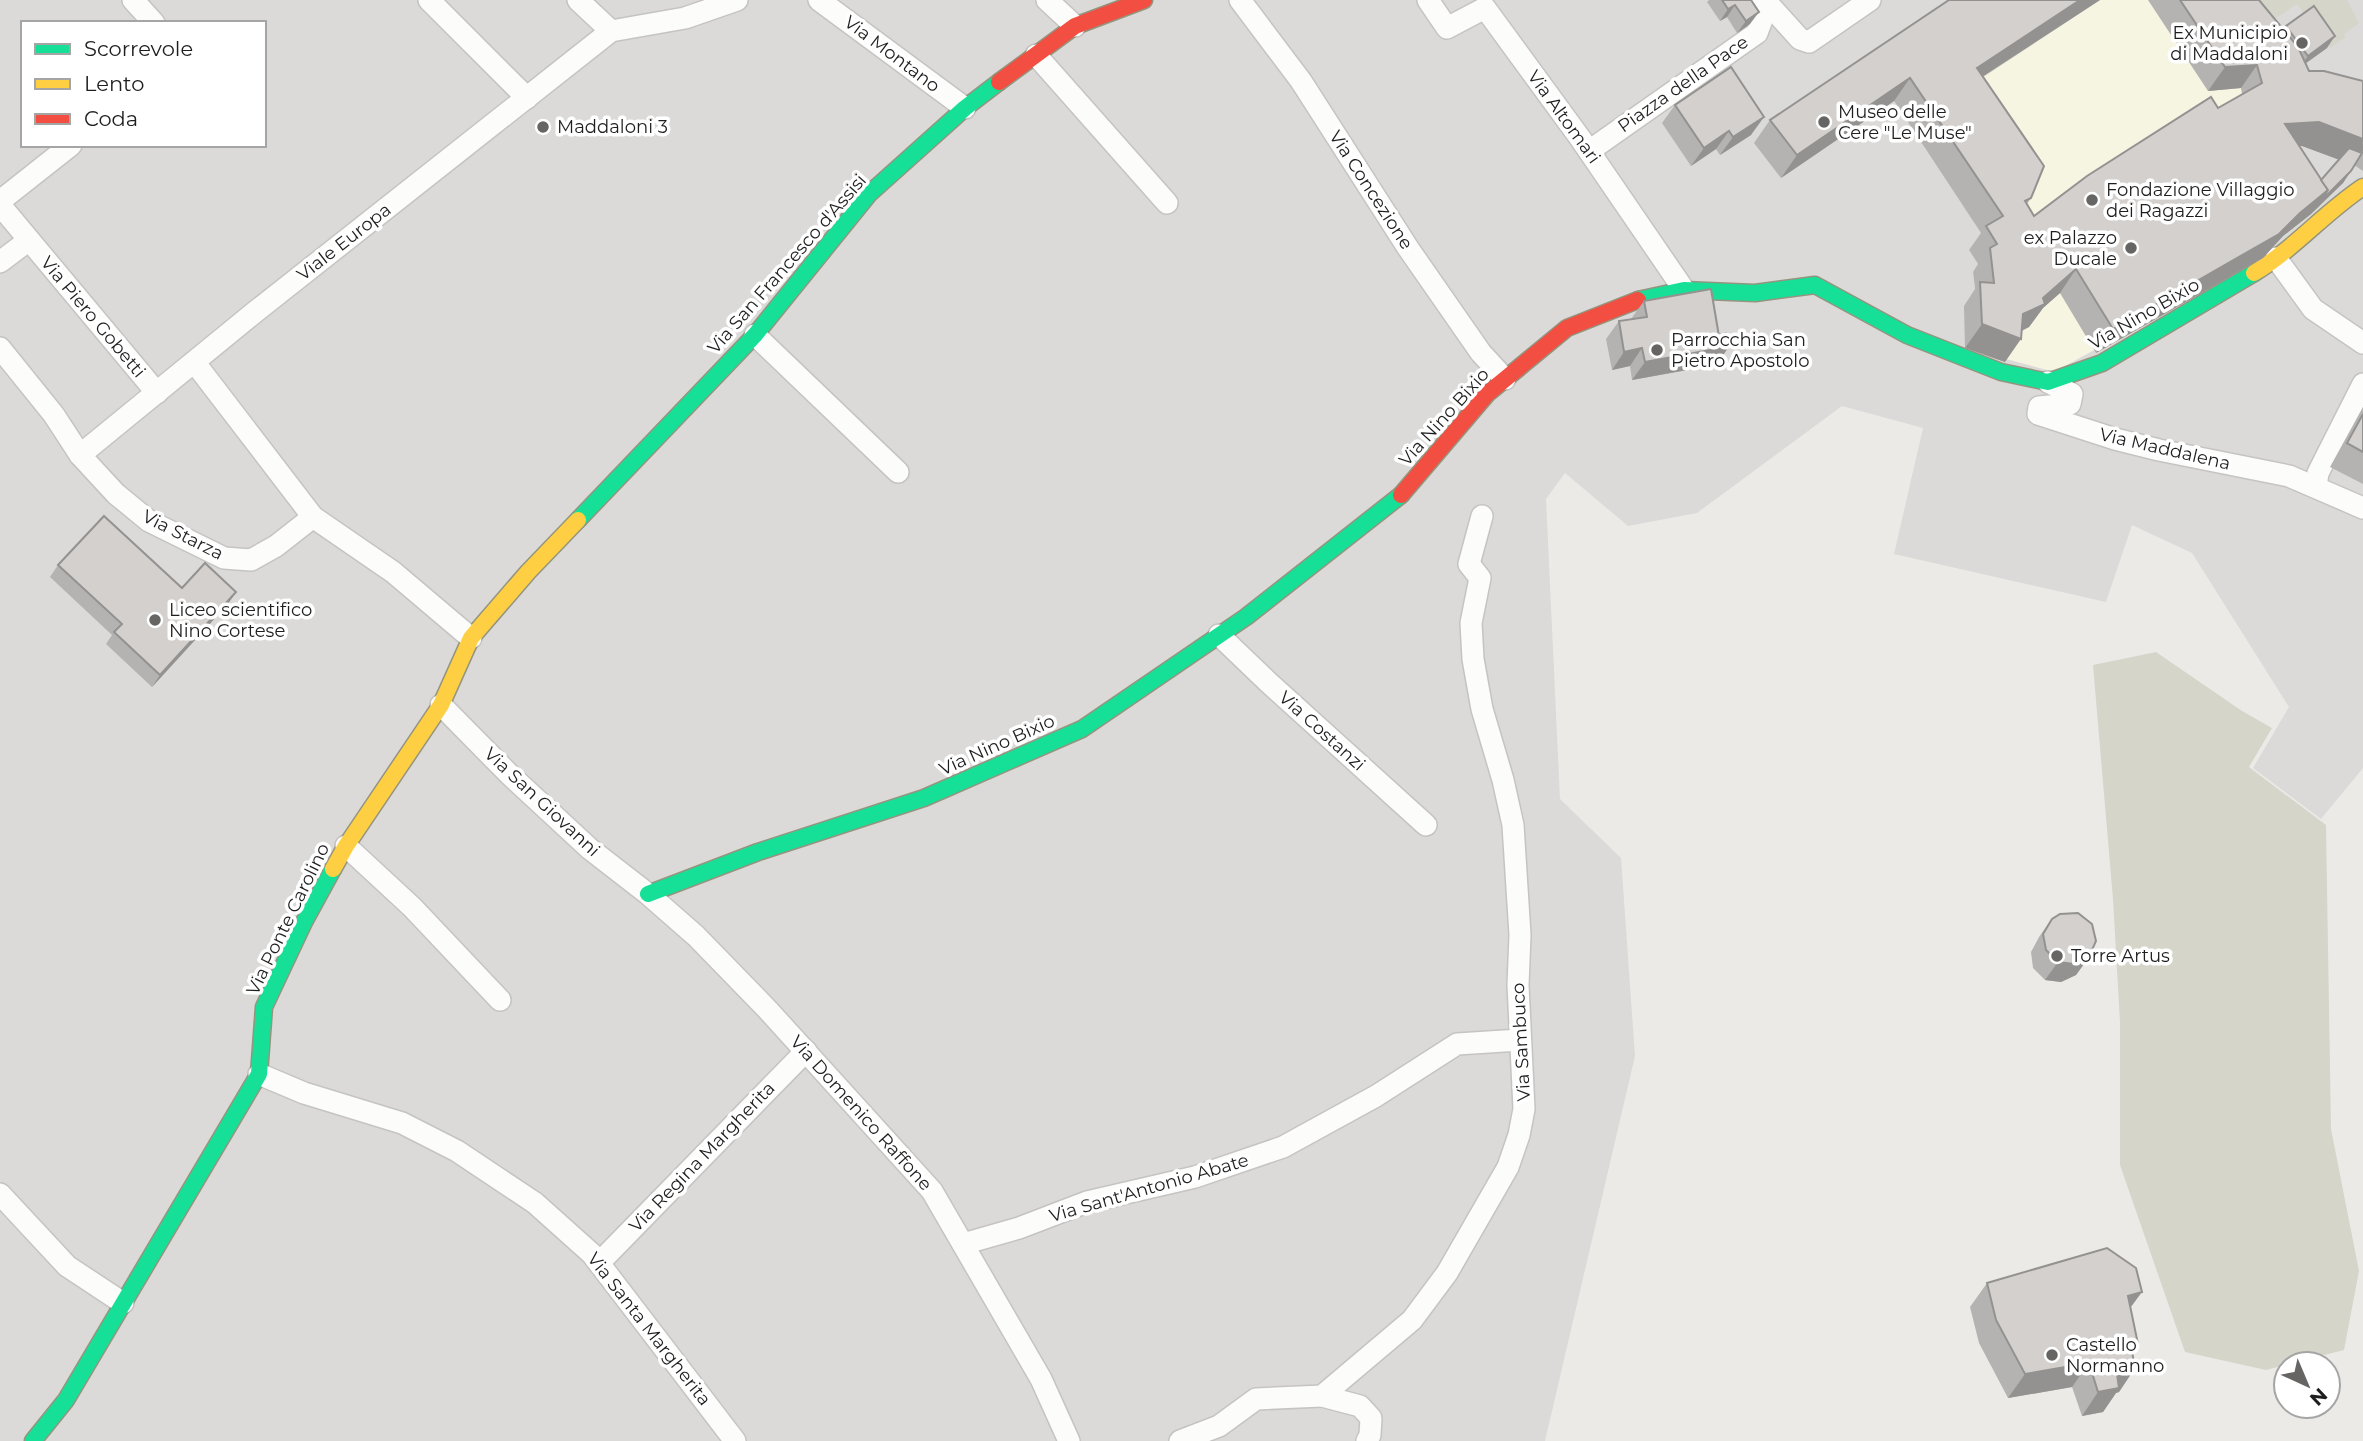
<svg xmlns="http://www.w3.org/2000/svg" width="2363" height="1441" viewBox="0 0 2363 1441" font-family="Montserrat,sans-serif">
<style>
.residential{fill:#dbdad8;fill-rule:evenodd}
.education{fill:#f6f5e2}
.religious{fill:#dadad8}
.construction{fill:#d5d5c9}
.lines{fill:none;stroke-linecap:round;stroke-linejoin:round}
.street-casing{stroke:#c5c4c3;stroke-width:24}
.fast-casing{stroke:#94957f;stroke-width:19}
.slow-casing{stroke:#94957f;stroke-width:19}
.jam-casing{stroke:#94957f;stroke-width:19}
.street{stroke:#fcfcfb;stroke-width:21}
.fast{stroke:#16e098;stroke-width:16}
.slow{stroke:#ffcf43;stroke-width:16}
.jam{stroke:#f24e42;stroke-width:16}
.wall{fill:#b5b3b1;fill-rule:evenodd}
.shaded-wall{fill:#949290}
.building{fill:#d3d0ce;stroke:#949290;stroke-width:2}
.poi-dot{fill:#666564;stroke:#fff;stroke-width:2.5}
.labels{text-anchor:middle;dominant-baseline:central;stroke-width:7;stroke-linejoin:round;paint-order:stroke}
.poi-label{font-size:18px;fill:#1e1e1e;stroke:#fff;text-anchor:start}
.street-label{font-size:18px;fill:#1e1e1e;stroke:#fff}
</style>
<rect width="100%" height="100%" fill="#eceae7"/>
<path class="residential" d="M0 0H2363V768L2321 819 2253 768 2289 707 2192 553 2132 525 2106 602 1894 554 1923 428 1842 406 1697 513 1628 526 1565 473 1546 499 1560 799 1621 858 1635 1056 1545 1441H0ZM23 23H264V145H23Z"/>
<polygon class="education" points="1968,0 2223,0 2281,70 2263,258 2054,372 1965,348 1977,306 1973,272 1980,267 1969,250 1986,240 1894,101 1925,81"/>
<polygon class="religious" points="1836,66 1845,78 1759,135 1723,82 1738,73 1766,112"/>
<g class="construction">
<polygon points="2260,0 2347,0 2359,23 2344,34 2346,37 2330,48 2297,4 2268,23 2253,4"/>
<polygon points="2156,652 2242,711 2272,728 2249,767 2326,825 2331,1129 2359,1271 2344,1350 2266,1370 2185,1352 2120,1165 2120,1022 2113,899 2093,665"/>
</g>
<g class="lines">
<defs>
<g id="street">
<polyline points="133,0 154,23"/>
<polyline points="429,0 527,98"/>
<polyline points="578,0 611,31"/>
<polyline points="819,0 965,108"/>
<polyline points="1047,0 1075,26"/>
<polyline points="1240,0 1301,81 1408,248 1481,353 1505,379"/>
<polyline points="1428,0 1447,28 1485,8 1580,138 1684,290"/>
<polyline points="1772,8 1800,39 1809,42 1870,0"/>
<polyline points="1036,55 1167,203"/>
<polyline points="1589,151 1757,33 1764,14 1757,0"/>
<polyline points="0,201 71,145"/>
<polyline points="0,205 157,393"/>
<polyline points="2276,258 2313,309 2363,343"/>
<polyline points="0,262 29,240"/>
<polyline points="755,335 898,472"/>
<polyline points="0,348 54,415 80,455 116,494 149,521 224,558 251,560 276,546 313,517"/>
<polyline points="195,363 313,517 393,572 471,638"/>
<polyline points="2048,382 2072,394 2070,404 2039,407 2038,414 2115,439 2159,450 2289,476 2363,508"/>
<polyline points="80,455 255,312 611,31 685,18 737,0"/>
<polyline points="2316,487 2318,473 2363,384"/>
<polyline points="1219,635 1268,682 1426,825"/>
<polyline points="441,705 509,774 590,849 648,894 696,936 767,1009 932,1191 1041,1379 1069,1441"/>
<polyline points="346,846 412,907 500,1000"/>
<polyline points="259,1074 304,1093 402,1123 457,1151 535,1203 592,1254 735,1441"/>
<polyline points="0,1194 67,1266 123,1303"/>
<polyline points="963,1244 1019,1228 1087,1202 1195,1177 1283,1147 1376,1096 1457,1044 1520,1040"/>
<polyline points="599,1263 806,1051"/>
<polyline points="1322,1396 1360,1406 1371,1418 1370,1435 1367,1441"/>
<polyline points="1180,1441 1219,1426 1256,1399 1322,1396 1412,1320 1447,1273 1508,1167 1519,1135 1524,1109 1518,985 1520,935 1513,825 1503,780 1482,709 1473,659 1471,623 1480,578 1469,564 1482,516"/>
</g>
<g id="fast">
<polyline points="1638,300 1684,290 1755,293 1815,285 1907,335 2001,372 2048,382 2102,363 2254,273"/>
<polyline points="578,520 755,335 869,194 965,108 999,82"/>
<polyline points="648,894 758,852 924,798 1082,729 1246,617 1401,495"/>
<polyline points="33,1441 66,1400 259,1074 264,1007 304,922 333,869"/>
</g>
<g id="slow">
<path d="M2254 273C2294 249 2324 213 2363 187"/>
<polyline points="333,869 346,846 441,705 471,638 528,572 578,520"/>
</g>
<g id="jam">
<polyline points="999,82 1075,26 1144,0"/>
<polyline points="1401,495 1487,394 1567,328 1638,300"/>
</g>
</defs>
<use href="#street" class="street-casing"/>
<use href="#fast" class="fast-casing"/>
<use href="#slow" class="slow-casing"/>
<use href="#jam" class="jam-casing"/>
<use href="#street" class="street"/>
<use href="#fast" class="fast"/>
<use href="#slow" class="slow"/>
<use href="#jam" class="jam"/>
</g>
<g class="wall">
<polygon points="1709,0 1751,0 1750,24 1737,33 1727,17 1720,21 1707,2"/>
<path d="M1949 0H2100L1983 77 2031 198 2027 204 2034 216 2242 94 2241 88 2208 91 2148 0H2259L2284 30 2286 26 2327 48 2305 64 2309 71 2363 81V171L2354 165 2343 183 2311 214 2283 236 2263 258 2096 353 2060 293 2043 308 2029 327 2022 331 2005 362 1965 348 1964 306 1975 289 1973 272 1978 264 1969 250 1981 233 1894 101 1781 178 1754 143 1770 120ZM2299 146H2302L2339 159 2321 180Z"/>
<polygon points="1675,105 1751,135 1720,155 1716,149 1691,166 1662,123"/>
<polygon points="1644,301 1719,335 1724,354 1716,356 1709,366 1632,380 1630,366 1612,370 1606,339 1619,321 1631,319"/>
<polygon points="2363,407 2363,484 2330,467"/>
<polygon points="58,565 182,588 228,604 152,687 106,644 112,635 50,577"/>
<polygon points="2052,919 2089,957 2076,975 2061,982 2045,980 2033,968 2031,952 2039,937"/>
<polygon points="1987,1283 2130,1308 2132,1352 2135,1368 2119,1392 2116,1393 2103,1412 2082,1416 2072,1387 2008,1398 1979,1343 1970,1307"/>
</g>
<g class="shaded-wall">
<polygon points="2080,0 2100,0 1960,91 1977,68"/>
<polygon points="1735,5 1727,17 1720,21 1728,9"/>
<polygon points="1759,12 1750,24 1737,33 1746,21"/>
<polygon points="2335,36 2327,48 2299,68 2308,56"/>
<polygon points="2257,65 2241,88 2208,91 2225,67"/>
<polygon points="1910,78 1894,101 1781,178 1797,155"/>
<polygon points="1764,117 1751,135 1720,155 1733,137"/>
<polygon points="2319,122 2363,139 2363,151 2353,165 2302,146 2268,147 2285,124"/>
<polygon points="1729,131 1716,149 1691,166 1704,148"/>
<polygon points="2351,171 2343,183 2311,214 2283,236 2263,258 2096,353 2113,329 2300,213"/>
<polygon points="2076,269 2060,293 2043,308 2029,327 2012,335 2021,339 2005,362 1965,348 1982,324 2023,314"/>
<polygon points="1642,348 1630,366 1612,370 1624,352"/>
<polygon points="1721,348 1728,348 1724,354 1716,356 1709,366 1632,380 1645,362"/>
<polygon points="236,592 228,604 152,687 160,675"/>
<polygon points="2089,957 2076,975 2061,982 2045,980 2058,962"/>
<polygon points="2142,1292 2125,1315 2128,1296"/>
<polygon points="2138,1344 2121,1367 2131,1346"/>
<polygon points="2089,1363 2072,1387 2008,1398 2025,1374"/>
<polygon points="2135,1368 2119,1392 2116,1393 2103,1412 2082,1416 2098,1392 2117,1374"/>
</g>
<g class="building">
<polygon points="1722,0 1751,0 1759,12 1746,21 1735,5 1728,9"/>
<polygon points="1949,0 2080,0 1977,68 2044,166 2031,198 2025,201 2034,216 2087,176 2211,97 2218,108 2262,83 2257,65 2225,67 2180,0 2259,0 2298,47 2309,71 2324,71 2363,81 2363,139 2319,122 2285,124 2328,190 2300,213 2279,234 2113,329 2076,269 2043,298 2045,304 2023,314 2021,339 1982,324 1980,282 1994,283 1990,248 1997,244 1986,226 2003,216 1910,78 1797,155 1770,120"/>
<polygon points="2314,6 2335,36 2308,56 2286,26"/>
<polygon points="1731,67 1764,117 1733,137 1729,131 1704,148 1675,105"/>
<polygon points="2349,148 2362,153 2351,171 2320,202 2328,190 2321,180"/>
<polygon points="1711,289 1721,348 1645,362 1642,348 1624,352 1619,321 1647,317 1644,301"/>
<polygon points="1726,333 1728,348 1720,350 1721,348 1719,335"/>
<polygon points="2363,414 2363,452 2347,443"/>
<polygon points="104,516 182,588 205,563 236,592 160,675 114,632 122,624 58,565"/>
<polygon points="2078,913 2092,924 2096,941 2089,957 2074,964 2058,962 2046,950 2043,934 2052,919 2060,914"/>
<polygon points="2107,1248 2136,1268 2142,1292 2128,1296 2138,1344 2131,1346 2135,1368 2117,1374 2119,1388 2098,1392 2089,1363 2025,1374 1996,1320 1987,1283"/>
</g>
<g class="poi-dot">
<circle cx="2302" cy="43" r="7"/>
<circle cx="1824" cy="122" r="7"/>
<circle cx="543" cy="127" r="7"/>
<circle cx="2092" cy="200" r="7"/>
<circle cx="2131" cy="248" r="7"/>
<circle cx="1657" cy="350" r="7"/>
<circle cx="155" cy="620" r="7"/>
<circle cx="2057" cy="956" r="7"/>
<circle cx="2052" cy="1355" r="7"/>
</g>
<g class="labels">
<g class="poi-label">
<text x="2288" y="33" text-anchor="end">Ex Municipio<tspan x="2288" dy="21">di Maddaloni</tspan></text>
<text x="1838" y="112">Museo delle<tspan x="1838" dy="21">Cere "Le Muse"</tspan></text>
<text x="557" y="127">Maddaloni 3</text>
<text x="2106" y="190">Fondazione Villaggio<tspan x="2106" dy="21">dei Ragazzi</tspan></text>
<text x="2117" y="238" text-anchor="end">ex Palazzo<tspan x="2117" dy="21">Ducale</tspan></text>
<text x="1671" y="340">Parrocchia San<tspan x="1671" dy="21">Pietro Apostolo</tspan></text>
<text x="169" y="610">Liceo scientifico<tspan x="169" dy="21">Nino Cortese</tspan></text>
<text x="2071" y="956">Torre Artus</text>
<text x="2066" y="1345">Castello<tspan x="2066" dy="21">Normanno</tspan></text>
</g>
<g class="street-label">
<text transform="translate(892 54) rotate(37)">Via Montano</text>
<text transform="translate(1683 84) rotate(-35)">Piazza della Pace</text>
<text transform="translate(1564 117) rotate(54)">Via Altomari</text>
<text transform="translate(1371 190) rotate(57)">Via Concezione</text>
<text transform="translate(344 242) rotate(-38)">Viale Europa</text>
<text transform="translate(787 264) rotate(-49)">Via San Francesco d'Assisi</text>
<text transform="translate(2144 314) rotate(-30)">Via Nino Bixio</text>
<text transform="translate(93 317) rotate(50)">Via Piero Gobetti</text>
<text transform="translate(1444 417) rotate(-48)">Via Nino Bixio</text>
<text transform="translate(2165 449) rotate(13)">Via Maddalena</text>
<text transform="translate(183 535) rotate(27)">Via Starza</text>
<text transform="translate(1322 731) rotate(42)">Via Costanzi</text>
<text transform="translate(997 745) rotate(-24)">Via Nino Bixio</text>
<text transform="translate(542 802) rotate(43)">Via San Giovanni</text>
<text transform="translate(288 919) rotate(-64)">Via Ponte Carolino</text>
<text transform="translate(1521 1042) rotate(-93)">Via Sambuco</text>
<text transform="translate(861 1113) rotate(48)">Via Domenico Raffone</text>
<text transform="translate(702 1157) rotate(-46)">Via Regina Margherita</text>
<text transform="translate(1149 1188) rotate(-16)">Via Sant'Antonio Abate</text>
<text transform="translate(649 1329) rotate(52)">Via Santa Margherita</text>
</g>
</g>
<rect x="21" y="21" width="245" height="126" fill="#ffffff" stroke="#a5a5a5" stroke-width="2"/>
<rect x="35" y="44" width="35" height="10" fill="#16e098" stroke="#a5a5a5" stroke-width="2"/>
<text x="84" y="56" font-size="21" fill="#1e1e1e">Scorrevole</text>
<rect x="35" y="79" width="35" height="10" fill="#ffcf43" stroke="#a5a5a5" stroke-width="2"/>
<text x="84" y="91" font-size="21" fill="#1e1e1e">Lento</text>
<rect x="35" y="114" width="35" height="10" fill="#f24e42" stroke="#a5a5a5" stroke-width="2"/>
<text x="84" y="126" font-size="21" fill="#1e1e1e">Coda</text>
<g transform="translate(2307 1385) rotate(136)"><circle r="33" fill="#ffffff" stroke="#a5a5a5" stroke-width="2"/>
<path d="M0-5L12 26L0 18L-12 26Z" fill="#666564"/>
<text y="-10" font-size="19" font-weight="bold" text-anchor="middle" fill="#1e1e1e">N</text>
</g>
</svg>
